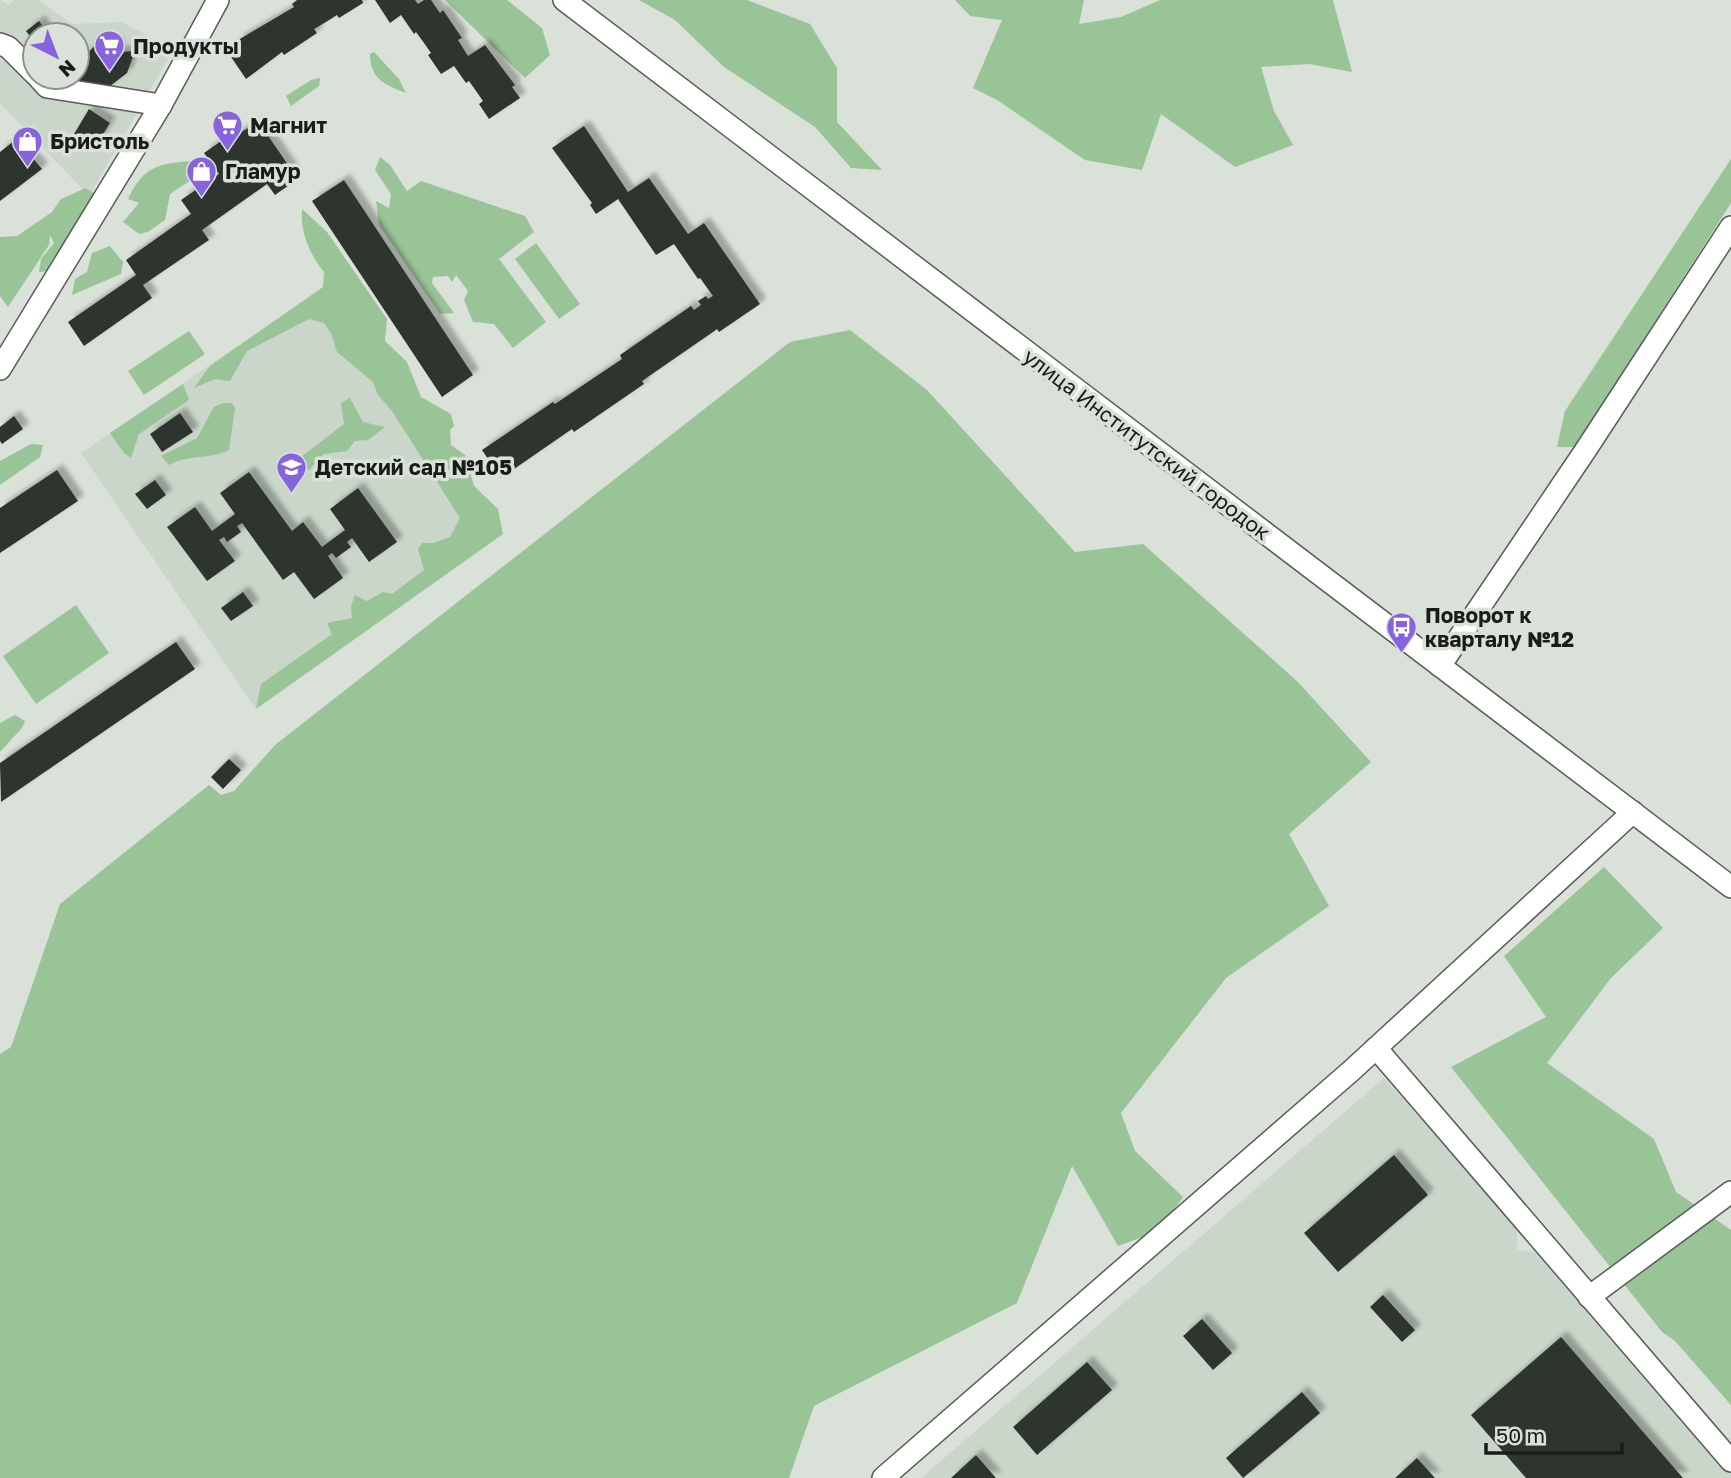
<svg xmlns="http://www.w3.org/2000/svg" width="1731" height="1478" viewBox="0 0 1731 1478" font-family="'Golos Text',sans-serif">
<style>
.built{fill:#cad6c9;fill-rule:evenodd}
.green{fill:#99c497}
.building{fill:#2f352f;filter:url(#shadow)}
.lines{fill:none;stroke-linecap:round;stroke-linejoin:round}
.minor-casing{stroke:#575d57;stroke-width:24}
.minor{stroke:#fff;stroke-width:21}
.labels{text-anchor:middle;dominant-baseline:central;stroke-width:7;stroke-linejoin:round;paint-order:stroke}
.poi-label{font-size:21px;font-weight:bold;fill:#1a1c1a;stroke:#dae1d9;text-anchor:start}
.street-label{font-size:21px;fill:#1a1c1a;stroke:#dae1d9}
</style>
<defs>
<filter id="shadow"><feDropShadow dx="6" dy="-6" stdDeviation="2" flood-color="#0004"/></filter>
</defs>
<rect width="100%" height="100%" fill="#dae1d9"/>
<g class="built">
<path d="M0 0 8 5 14 0H39L72 24 121 22 174 49 89 196 0 103ZM35 35H77V77H35Z"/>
<polygon points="331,282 503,534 256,709 81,453"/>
<polygon points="1384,1078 1517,1228 1517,1250 1543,1253 1731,1471 1731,1478 921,1478"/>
</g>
<g class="green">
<polygon points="445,0 507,0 542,28 550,55 525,78"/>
<polygon points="639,0 747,0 810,24 837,68 837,122 882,170 851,168 815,127 724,67 675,20"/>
<polygon points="955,0 1084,0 1079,24 1121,17 1160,0 1333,0 1352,72 1309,64 1261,67 1274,111 1293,145 1235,167 1161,114 1142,170 1085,160 997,100 973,88 1002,20 970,16"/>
<path d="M374 52 399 79 406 93C385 85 370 79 370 54Z"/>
<polygon points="320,78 319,86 291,106 286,96 311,80"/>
<polygon points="380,157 390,165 407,191 421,181 525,216 534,232 499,259 546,322 513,348 494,324 473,322 464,300 468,291 456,275 452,282 448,276 433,277 432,283 454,313 440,314 379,225 376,201 389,208 391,194 375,170"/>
<polygon points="1731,159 1731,203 1575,447 1557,447 1565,411"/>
<path d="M202 160 206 170 170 194 165 220 148 232 139 234 123 222 139 203 128 199C146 161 163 164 202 160Z"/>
<polygon points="86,188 95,194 50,271 39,272 41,259 54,243 50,235 49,245 8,307 0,296 0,237 17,236 52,212 61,199"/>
<path d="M302 209 327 232 387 319 385 341 407 362 421 397 451 414 454 426 450 430 451 445 465 455 474 486 498 509 503 534 256 709 261 684 332 634 327 623 352 618 351 606 355 595 367 601 383 592 392 594 424 570 418 549 422 543H433L450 537 460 518 392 411 378 395 373 382 337 352 331 333 324 323 309 319 247 351 230 381 215 379 194 388 210 366 323 287 324 272C310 255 300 232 302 209Z"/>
<polygon points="536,243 580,304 559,319 515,259"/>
<polygon points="110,246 123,262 121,274 72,295 75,279 87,272 92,253"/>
<polygon points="850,330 927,390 1075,552 1143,544 1297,681 1371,762 1289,834 1329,906 1226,978 1121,1113 1135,1151 1183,1197 1159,1231 1118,1246 1072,1166 1017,1303 814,1406 789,1478 0,1478 0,1054 11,1047 60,904 209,785 221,795 234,791 275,745 790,342"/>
<polygon points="189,331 205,354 144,395 128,371"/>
<polygon points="183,384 189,400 139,434 131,458 124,453 110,433"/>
<polygon points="350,398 363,422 385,427 368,440 355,441 347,451 324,454 309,470 301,465 301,457 344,424 341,403"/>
<path d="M223 403H232L235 408 229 450C209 460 188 454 169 465L161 456 197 438 214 407Z"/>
<polygon points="31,444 43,445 40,457 0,485 0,461"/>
<polygon points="76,605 109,653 36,704 3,656"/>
<polygon points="15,715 25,721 22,728 0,752 0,723"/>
<polygon points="1604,867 1663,928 1611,978 1547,1063 1654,1139 1676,1192 1731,1230 1731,1405 1675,1341 1662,1332 1451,1067 1546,1017 1504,956"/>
</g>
<g class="building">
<polygon points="297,0 362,0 363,3 339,18 337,15 326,22 314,29 317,33 284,55 282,52 246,79 227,51 240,43 238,40 294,7 292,4"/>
<polygon points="375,0 415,0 418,4 424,0 431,0 440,13 443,10 462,38 458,40 468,56 485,45 515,85 512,87 520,98 489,119 479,104 483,101 469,81 466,83 454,66 441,74 428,55 431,53 424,43 416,32 414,34 401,15 390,23"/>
<polygon points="39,21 49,35 35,35 35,43 26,31"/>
<polygon points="97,44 118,44 118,52 135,51 127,73 105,90 76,84 84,56"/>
<polygon points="89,109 110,123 95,147 74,134"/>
<polygon points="255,124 259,129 262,127 293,172 292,183 275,195 267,184 202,230 209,240 143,285 152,298 84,346 68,322 136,275 126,260 191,214 181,200 219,174 204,153 234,132 236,135"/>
<polygon points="584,126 628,192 649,178 688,234 704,223 760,304 719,332 717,329 713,332 642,381 644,384 574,432 572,429 501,478 482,450 553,402 555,404 622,359 620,355 691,306 694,310 701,305 698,301 706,296 708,299 713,296 700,278 698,279 674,244 656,255 618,199 596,214 590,205 592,203 552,148"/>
<polygon points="14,141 28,159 31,156 42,169 0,201 0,152"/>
<polygon points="344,180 473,375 442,397 312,201"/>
<polygon points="180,413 193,432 162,452 150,434"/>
<polygon points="14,416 23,429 2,444 0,441 0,427"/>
<polygon points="57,470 78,501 0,553 0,508"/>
<polygon points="249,472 292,531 303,522 322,547 345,530 330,509 358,488 397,542 369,562 352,538 347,542 351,547 336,558 332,553 328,556 343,578 314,599 294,572 283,580 242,523 237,526 241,532 227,542 224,537 219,540 235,561 207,581 167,527 195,507 212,531 235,514 220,493"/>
<polygon points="155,480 166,495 147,509 135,494"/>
<polygon points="243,592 253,606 231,621 221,608"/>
<polygon points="176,642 195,669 1,802 0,763"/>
<polygon points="229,759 241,770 223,789 211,777"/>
<polygon points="1394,1155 1428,1195 1338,1272 1304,1233"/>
<polygon points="1383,1295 1415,1330 1402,1342 1370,1307"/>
<polygon points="1202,1319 1232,1353 1213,1370 1183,1336"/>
<polygon points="1561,1337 1683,1478 1526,1478 1471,1415"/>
<polygon points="1087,1362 1112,1390 1037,1455 1013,1427"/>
<polygon points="1302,1392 1320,1413 1243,1478 1226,1458"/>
<polygon points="976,1455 996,1478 951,1478"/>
<polygon points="1417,1458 1435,1478 1395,1478"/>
</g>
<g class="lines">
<defs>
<g id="minor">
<polyline points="564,0 1731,887"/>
<polyline points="0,44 8,47 35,74"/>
<polyline points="38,77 47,87 161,105"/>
<polyline points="0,369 161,105 218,0"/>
<polyline points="1440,666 1587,448 1731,227"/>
<polyline points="1376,1048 1731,1461"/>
<polyline points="1589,1297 1731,1192"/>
<polyline points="883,1478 1351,1071 1633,812"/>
</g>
</defs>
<use href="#minor" class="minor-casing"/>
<use href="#minor" class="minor"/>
</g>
<defs>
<symbol id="supermarket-pin" viewBox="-11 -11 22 30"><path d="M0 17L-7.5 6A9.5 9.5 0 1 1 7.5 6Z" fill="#8763de" stroke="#dae1d9"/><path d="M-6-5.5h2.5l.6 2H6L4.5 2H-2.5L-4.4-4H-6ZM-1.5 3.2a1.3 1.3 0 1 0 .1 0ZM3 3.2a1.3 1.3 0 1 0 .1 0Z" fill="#fff"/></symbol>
<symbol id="shop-pin" viewBox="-11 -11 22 30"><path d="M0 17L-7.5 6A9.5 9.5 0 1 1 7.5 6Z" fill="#8763de" stroke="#dae1d9"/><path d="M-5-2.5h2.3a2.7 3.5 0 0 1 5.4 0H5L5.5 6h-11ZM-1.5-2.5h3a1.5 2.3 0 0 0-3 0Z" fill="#fff"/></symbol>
<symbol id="school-pin" viewBox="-11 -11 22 30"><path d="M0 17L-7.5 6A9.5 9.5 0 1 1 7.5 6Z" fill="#8763de" stroke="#dae1d9"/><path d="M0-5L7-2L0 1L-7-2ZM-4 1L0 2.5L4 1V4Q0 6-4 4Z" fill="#fff"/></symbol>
<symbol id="bus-pin" viewBox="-11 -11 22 30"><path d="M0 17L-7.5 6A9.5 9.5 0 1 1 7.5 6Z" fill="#8763de" stroke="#dae1d9"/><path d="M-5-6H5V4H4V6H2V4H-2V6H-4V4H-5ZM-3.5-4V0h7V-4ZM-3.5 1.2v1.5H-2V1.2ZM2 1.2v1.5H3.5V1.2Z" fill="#fff"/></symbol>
</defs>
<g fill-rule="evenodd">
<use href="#supermarket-pin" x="92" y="28" width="35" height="47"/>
<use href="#supermarket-pin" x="210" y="108" width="35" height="47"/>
<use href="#shop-pin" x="10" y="124" width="35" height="47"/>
<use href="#shop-pin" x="184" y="154" width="35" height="47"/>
<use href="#school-pin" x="274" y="450" width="35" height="47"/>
<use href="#bus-pin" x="1384" y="610" width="35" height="47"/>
</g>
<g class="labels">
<g class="poi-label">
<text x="133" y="46">Продукты</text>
<text x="250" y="125">Магнит</text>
<text x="50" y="141">Бристоль</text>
<text x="225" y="171">Гламур</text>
<text x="315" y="467">Детский сад №105</text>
<text x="1425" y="615">Поворот к<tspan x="1425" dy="24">кварталу №12</tspan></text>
</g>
<g class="street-label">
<text transform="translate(1147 444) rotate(37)">улица Институтский городок</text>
</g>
</g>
<g transform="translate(56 56) rotate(138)"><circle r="33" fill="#dae1d9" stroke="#8d928d" stroke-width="2"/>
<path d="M0-5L12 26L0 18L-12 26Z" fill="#8763de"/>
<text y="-10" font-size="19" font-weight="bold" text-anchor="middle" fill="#1a1c1a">N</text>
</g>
<path d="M1486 1443v10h136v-10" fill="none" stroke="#1a1c1a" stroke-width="3.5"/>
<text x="1496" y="1443" font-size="21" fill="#1a1c1a" stroke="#dae1d9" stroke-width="5" paint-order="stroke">50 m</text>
</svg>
